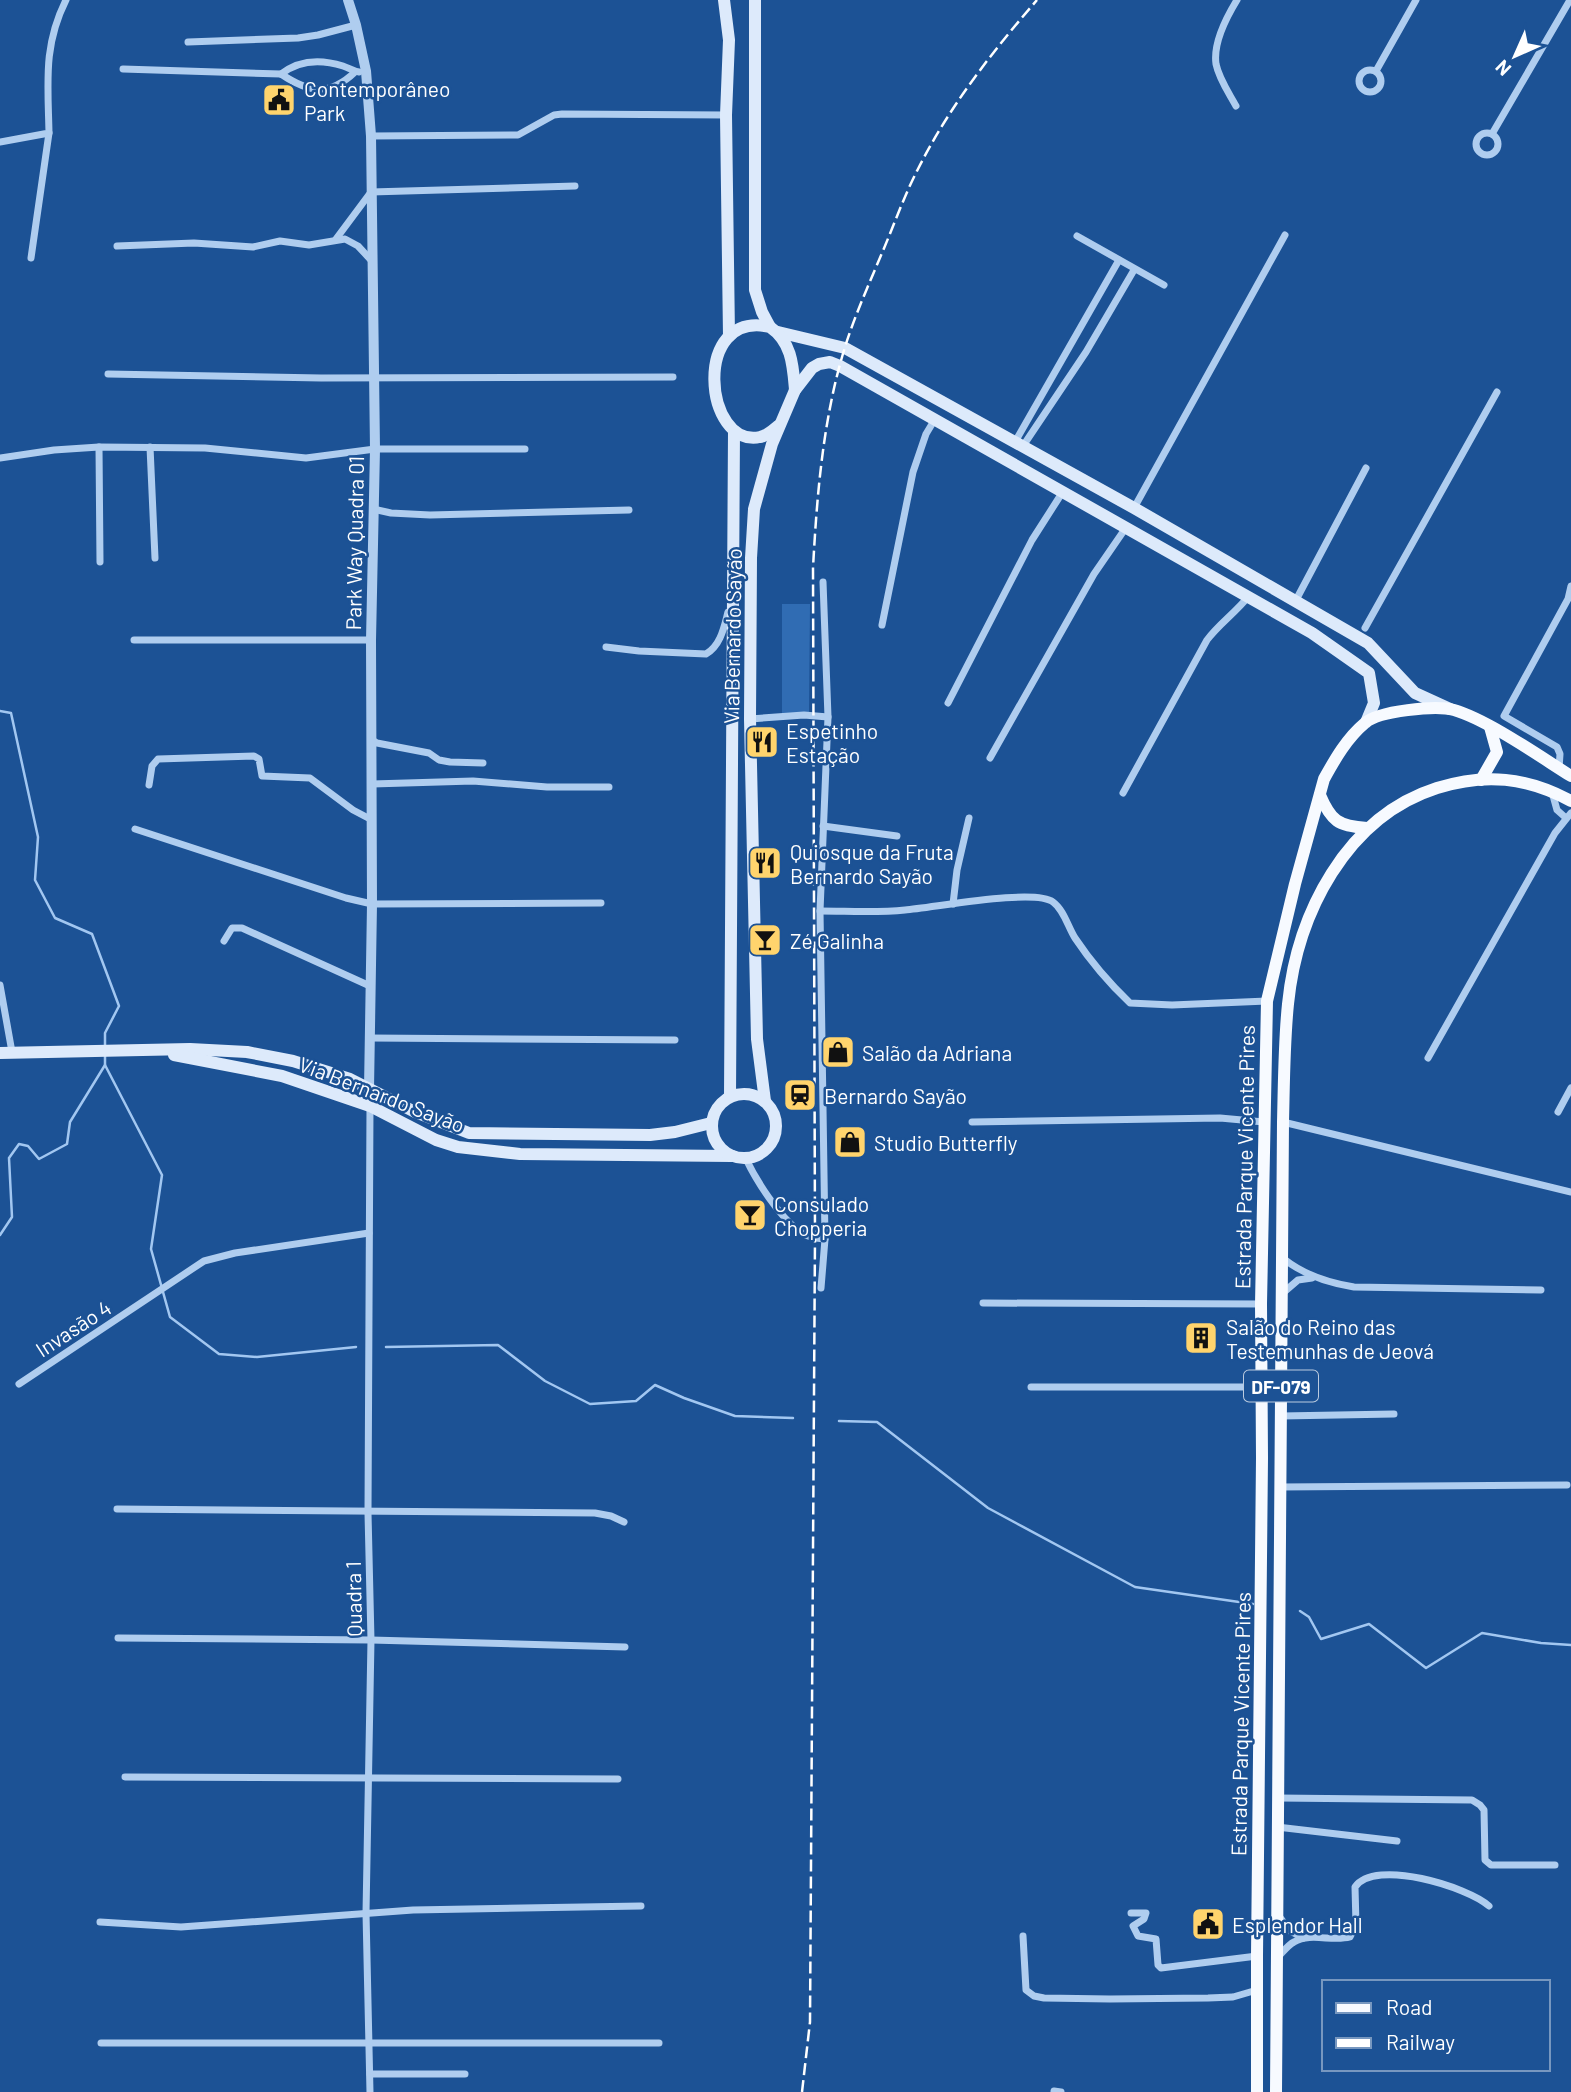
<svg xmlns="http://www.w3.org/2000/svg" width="1571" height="2092" viewBox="0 0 1571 2092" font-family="Barlow,sans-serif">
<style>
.green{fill:#306cb3}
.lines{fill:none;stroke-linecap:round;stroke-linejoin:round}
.stream{stroke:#a2c7f1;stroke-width:2.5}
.minor{stroke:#afcdef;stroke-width:7}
.tertiary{stroke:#afcdef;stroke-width:10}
.secondary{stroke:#ddeafb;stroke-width:12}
.primary{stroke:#f7faff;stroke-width:12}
.rail{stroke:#fff;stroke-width:2.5;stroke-dasharray:12 5;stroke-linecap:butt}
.labels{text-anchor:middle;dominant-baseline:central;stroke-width:5;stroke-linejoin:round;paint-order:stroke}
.shield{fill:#1c5295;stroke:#bbcbdf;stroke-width:2}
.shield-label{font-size:19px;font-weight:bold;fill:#fff}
.poi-label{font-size:21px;fill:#fff;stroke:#1c5295;text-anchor:start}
.street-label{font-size:21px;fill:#fff;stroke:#1c5295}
</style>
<rect width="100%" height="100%" fill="#1c5295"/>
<polygon class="green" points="782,604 810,604 809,714 782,714"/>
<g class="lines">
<g class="stream">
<polyline points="0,711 11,713 38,837 35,880 55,918 92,934 119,1006 105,1033 105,1047"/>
<polyline points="105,1065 162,1175 151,1249 170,1317 219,1354 257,1357 356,1347"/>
<polyline points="0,1235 12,1217 9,1158 19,1144 28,1146 39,1159 67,1144 70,1122 105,1065 105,1054"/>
<polyline points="386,1347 498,1345 545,1381 590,1404 636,1401 655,1385 684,1398 735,1416 793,1418"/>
<polyline points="839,1421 877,1422 988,1508 1135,1587 1253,1604"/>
<polyline points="1300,1611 1309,1617 1321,1639 1369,1624 1426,1668 1482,1633 1541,1643 1571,1645"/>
</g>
<g class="minor">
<polyline points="188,42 298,38 318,35 356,25"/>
<path d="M123 69 281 74C309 93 330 96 355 72"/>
<circle cx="1370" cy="81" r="11"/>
<polyline points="1376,71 1416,0"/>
<path d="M281 74C299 60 321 59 343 66 349 68 353 71 359 72"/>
<path d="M1236 106C1229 93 1219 79 1216 64 1213 43 1226 18 1237 0"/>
<circle cx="1487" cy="144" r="11"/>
<polyline points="1492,134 1570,0"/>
<polyline points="371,136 518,135 554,115 562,114 726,115"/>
<path d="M0 142 49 133C48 83 43 46 66 0"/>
<polyline points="1077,236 1164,285"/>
<polyline points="336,239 371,192 575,186"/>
<polyline points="117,246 194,243 253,247 280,241 309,245 345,239 358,246 371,260"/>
<polyline points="31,258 49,133"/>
<polyline points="108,374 321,378 673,377"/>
<polyline points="1015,442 1119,260"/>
<polyline points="1023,446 1086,352 1134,270"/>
<polyline points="99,447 100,562"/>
<polyline points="150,447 155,558"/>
<polyline points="0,458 54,450 99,447 205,448 306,458 375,449 525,449"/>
<polyline points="1134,508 1285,235"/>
<polyline points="373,509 391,513 430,515 629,510"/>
<polyline points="1296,600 1366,468"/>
<polyline points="882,625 913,472 926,434 935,419"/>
<polyline points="1365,628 1497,392"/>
<polyline points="134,640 371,640"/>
<path d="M606 647 639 651 706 654C721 645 724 627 728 612"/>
<polyline points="948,703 1032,540 1062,493"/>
<polyline points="750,719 804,715 828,717"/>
<polyline points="372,740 377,743 429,753 439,760 450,762 483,763"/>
<polyline points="990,758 1094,574 1125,529"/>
<polyline points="1559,769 1560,754 1557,747 1504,716 1568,599 1571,586"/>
<polyline points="372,784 473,781 547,787 609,787"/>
<polyline points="149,785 152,766 158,759 254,756 259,759 262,776 310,778 353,810 372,820"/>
<polyline points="1552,792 1557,810 1566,818"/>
<path d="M1123 793 1207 640C1219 624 1235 613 1248 597"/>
<polyline points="823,826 897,836"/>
<polyline points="135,829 346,898 372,904 601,903"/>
<polyline points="953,904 957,870 969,818"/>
<path d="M820 911C848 911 877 913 905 910 933 908 1034 888 1053 902 1064 910 1068 927 1075 938 1091 962 1109 983 1130 1003L1172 1005 1267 1001"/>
<polyline points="224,941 232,928 242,928 370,986"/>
<polyline points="0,985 12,1052"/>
<polyline points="369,1038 675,1040"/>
<polyline points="1428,1058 1555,833 1571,813"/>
<polyline points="1558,1112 1571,1088"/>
<polyline points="972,1122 1220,1118 1264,1122"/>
<polyline points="1283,1122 1571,1192"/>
<path d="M746 1159C757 1182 779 1216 799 1231 806 1237 816 1238 825 1239"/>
<path d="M1284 1259C1304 1275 1329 1283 1354 1287L1541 1290"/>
<polyline points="821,1288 825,1239 820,911 828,717 823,582"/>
<polyline points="1284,1292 1298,1280 1312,1278"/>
<polyline points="983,1303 1261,1304"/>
<polyline points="19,1384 204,1261 235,1253 369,1233"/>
<polyline points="1031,1387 1262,1387"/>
<polyline points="1281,1416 1394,1414"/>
<polyline points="1280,1487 1567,1485"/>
<polyline points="117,1509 595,1513 611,1516 624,1522"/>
<polyline points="118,1638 371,1640 625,1647"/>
<polyline points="125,1777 618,1779"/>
<polyline points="1278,1798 1472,1800 1480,1805 1484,1810 1485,1860 1491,1865 1555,1865"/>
<polyline points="1277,1827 1397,1841"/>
<polyline points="1131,1913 1146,1913 1144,1919 1133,1926 1138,1936 1156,1939 1158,1965 1161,1968 1257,1956"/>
<polyline points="1279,1916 1290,1931 1303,1938"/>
<polyline points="100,1922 181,1927 413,1910 641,1906"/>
<polyline points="1023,1936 1026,1990 1034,1996 1044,1998 1110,1999 1208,1998 1233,1997 1257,1990"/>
<path d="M1278 1957C1283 1952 1288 1945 1294 1942 1311 1932 1332 1942 1350 1937L1356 1925 1355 1887C1375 1858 1468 1887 1489 1906"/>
<polyline points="101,2043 659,2043"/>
<polyline points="370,2074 465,2074"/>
<polyline points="1054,2091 1061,2092"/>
<polyline points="370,2092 366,1913 371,1640 368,1513 370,1106"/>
</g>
<polyline class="tertiary" points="348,0 356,25 366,71 371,136 375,449 371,640 372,904 369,1089"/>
<g class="secondary">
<polyline points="724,0 729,40 726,115 729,336"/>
<polyline points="755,0 755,290 762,312 770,327"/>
<polyline points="778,332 845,348 1134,508 1368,643 1415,693 1450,709"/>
<path d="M778 426C773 430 767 436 760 437 704 449 691 309 770 327 792 342 793 366 795 390"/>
<polyline points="0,1053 190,1049 247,1052 293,1061 350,1079 415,1112 469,1133 650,1135 675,1132 711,1123"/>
<polyline points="174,1055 282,1076 370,1106 436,1140 458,1147 520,1154 732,1156"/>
<circle cx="744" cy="1126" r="32"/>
<polyline points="730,1096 734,431"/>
<polyline points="765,1101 757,1039 750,719 751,558 754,509 772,444 795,390 812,368 819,364 830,362 840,366 1312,633 1369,673 1374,703 1367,720"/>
</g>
<g class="primary">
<polyline points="1481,780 1497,752 1490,727"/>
<path d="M1320 795C1331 821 1338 826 1367 828"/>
<path d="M1257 2092V1956L1262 1458 1261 1304 1267 1001 1295 884 1324 779C1335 759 1347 738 1365 723 1378 711 1436 705 1454 710 1488 720 1539 756 1571 776"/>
<path d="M1276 2092 1283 1122C1284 1083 1284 1043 1288 1004 1297 914 1346 817 1437 788 1485 773 1527 777 1571 801"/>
</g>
<path class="rail" d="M802 2092 810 2022 815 1237 813 568C817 494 823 418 845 347 855 315 869 284 882 253 894 225 904 196 918 169 949 107 992 52 1037 0"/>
</g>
<defs>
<symbol id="civic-square" viewBox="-11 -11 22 22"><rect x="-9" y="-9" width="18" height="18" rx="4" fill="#ffd46d" stroke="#1c5295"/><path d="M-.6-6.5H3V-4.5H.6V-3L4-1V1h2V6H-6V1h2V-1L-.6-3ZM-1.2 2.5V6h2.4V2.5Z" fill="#111"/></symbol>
<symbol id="restaurant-square" viewBox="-11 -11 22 22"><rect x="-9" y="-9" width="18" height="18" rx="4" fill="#ffd46d" stroke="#1c5295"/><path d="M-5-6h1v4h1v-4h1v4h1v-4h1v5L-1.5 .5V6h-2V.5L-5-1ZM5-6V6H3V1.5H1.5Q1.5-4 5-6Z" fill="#111"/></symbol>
<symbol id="bar-square" viewBox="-11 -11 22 22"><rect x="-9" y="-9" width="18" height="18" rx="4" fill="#ffd46d" stroke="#1c5295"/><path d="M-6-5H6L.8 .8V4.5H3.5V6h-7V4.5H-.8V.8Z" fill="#111"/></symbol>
<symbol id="shop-square" viewBox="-11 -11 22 22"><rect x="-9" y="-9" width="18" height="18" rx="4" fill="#ffd46d" stroke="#1c5295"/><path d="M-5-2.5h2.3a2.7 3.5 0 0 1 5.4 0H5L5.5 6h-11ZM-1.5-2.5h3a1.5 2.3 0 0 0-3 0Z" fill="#111"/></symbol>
<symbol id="station-square" viewBox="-11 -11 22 22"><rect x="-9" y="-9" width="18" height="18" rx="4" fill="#ffd46d" stroke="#1c5295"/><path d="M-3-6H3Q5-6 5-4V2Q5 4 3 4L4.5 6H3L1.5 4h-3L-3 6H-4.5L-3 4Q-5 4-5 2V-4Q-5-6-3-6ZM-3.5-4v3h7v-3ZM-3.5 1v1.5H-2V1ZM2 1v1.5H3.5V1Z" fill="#111"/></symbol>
<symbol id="building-square" viewBox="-11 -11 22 22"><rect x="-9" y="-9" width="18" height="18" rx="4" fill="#ffd46d" stroke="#1c5295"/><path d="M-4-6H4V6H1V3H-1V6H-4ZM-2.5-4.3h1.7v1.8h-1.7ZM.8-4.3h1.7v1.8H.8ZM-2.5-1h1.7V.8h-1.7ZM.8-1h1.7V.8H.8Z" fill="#111"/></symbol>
</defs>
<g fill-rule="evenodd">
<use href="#civic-square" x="260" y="81" width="38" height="38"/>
<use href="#restaurant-square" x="743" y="723" width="38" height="38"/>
<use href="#restaurant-square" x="746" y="844" width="38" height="38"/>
<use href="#bar-square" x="746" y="921" width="38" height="38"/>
<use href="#shop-square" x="819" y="1033" width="38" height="38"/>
<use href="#station-square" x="781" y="1076" width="38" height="38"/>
<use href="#shop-square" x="831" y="1123" width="38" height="38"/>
<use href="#bar-square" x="731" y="1196" width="38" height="38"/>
<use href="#building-square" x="1182" y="1319" width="38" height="38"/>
<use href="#civic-square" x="1189" y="1905" width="38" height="38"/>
</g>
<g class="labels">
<rect class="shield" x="1244" y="1370.5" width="74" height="31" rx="5"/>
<g class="shield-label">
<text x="1281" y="1386">DF-079</text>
</g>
<g class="poi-label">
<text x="304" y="88">Contemporâneo<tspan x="304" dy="24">Park</tspan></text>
<text x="786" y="730">Espetinho<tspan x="786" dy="24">Estação</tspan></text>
<text x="790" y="851">Quiosque da Fruta<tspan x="790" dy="24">Bernardo Sayão</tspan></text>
<text x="790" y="940">Zé Galinha</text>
<text x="862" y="1052">Salão da Adriana</text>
<text x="824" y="1095">Bernardo Sayão</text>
<text x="874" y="1142">Studio Butterfly</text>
<text x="774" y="1203">Consulado<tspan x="774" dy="24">Chopperia</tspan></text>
<text x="1226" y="1326">Salão do Reino das<tspan x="1226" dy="24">Testemunhas de Jeová</tspan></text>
<text x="1232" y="1924">Esplendor Hall</text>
</g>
<g class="street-label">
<text transform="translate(354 543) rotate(-89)">Park Way Quadra 01</text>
<text transform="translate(732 636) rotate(-89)">Via Bernardo Sayão</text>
<text transform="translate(382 1094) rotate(21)">Via Bernardo Sayão</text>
<text transform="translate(1244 1157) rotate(-89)">Estrada Parque Vicente Pires</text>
<text transform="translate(73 1328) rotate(-33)">Invasão 4</text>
<text transform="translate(353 1599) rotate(-91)">Quadra 1</text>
<text transform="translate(1240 1724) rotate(-89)">Estrada Parque Vicente Pires</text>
</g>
</g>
<rect x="1322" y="1980" width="228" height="91" fill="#1c5295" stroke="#7797bf" stroke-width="2"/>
<rect x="1336" y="2003" width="35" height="10" fill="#f7faff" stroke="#7797bf" stroke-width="2"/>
<text x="1386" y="2015" font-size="21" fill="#ffffff">Road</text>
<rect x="1336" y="2038" width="35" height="10" fill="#ffffff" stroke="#7797bf" stroke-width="2"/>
<text x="1386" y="2050" font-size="21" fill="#ffffff">Railway</text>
<g transform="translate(1515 56) rotate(225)" stroke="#1c5295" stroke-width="5" paint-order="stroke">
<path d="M0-5L12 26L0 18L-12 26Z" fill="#ffffff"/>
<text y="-10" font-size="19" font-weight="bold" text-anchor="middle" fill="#ffffff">N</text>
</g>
</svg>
